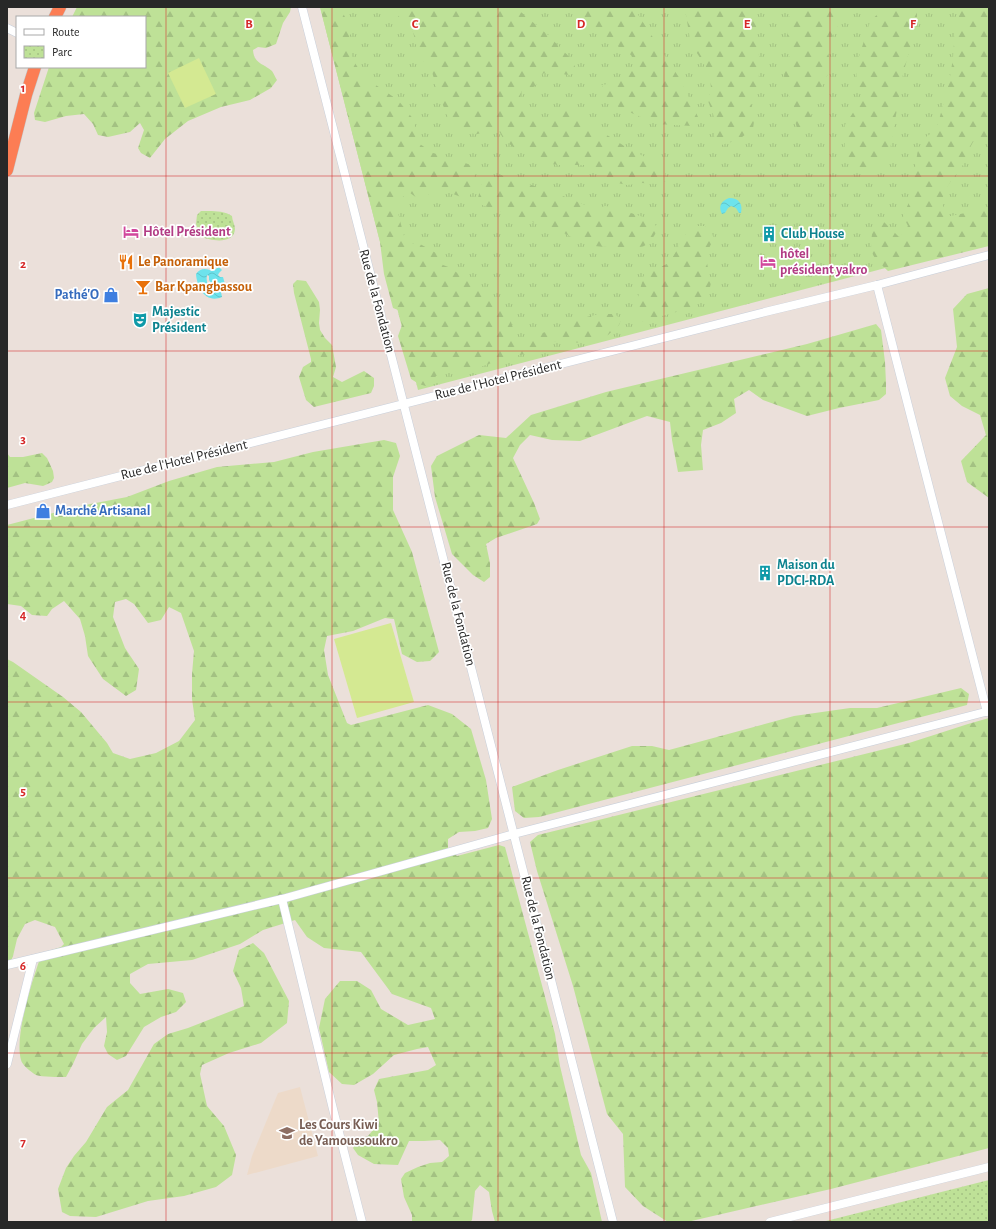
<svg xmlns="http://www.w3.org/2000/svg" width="996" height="1229" viewBox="0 0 996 1229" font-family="'Alegreya Sans',sans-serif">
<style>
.education{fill:#eddac9}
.grass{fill:url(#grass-tufts)}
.forest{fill:url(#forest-firs)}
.park{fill:url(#park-dots)}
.pitch{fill:#d4e992}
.water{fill:url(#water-waves)}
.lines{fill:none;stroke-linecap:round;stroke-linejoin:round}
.minor-casing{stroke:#c8cfda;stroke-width:9}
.highway-casing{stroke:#c3c3c3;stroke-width:13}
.minor{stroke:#fff;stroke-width:8}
.highway{stroke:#fc7d54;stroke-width:12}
.grid{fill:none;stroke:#d62828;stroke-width:1;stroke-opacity:0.55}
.labels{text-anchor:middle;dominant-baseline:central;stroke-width:3.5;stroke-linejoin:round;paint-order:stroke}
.hotel-label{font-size:14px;font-weight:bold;fill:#b23c85;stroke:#fff;text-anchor:start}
.culture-label{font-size:14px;font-weight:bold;fill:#0d838f;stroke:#fff;text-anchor:start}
.food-label{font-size:14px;font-weight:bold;fill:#c56008;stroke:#fff;text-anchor:start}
.shop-label{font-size:14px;font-weight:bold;fill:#366cbe;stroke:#fff;text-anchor:end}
.street-label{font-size:14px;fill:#282828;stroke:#fff}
.education-label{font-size:14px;font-weight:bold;fill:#785e54;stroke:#fff;text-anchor:start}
.grid-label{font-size:13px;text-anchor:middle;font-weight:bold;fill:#d62828;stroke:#fff;stroke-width:3.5;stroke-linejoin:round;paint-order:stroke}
</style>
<defs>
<pattern id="grass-tufts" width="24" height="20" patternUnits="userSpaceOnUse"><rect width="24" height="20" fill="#bee197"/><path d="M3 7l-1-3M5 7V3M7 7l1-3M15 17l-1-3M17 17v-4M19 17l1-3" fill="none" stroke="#a3c182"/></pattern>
<pattern id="forest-firs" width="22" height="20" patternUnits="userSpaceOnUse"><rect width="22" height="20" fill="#bee197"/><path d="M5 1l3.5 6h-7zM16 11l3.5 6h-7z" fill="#a3c182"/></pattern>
<pattern id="park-dots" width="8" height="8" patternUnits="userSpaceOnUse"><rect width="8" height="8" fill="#bee197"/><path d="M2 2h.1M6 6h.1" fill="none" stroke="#a3c182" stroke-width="1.8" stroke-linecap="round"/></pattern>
<pattern id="water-waves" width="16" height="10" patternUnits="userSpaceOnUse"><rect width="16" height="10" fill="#6de3ec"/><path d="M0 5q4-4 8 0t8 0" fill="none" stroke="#5ec3ca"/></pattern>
</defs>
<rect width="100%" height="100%" fill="#ebe0da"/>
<polygon class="education" points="300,1087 318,1156 247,1175 252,1156 278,1093"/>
<polygon class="grass" points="320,7 989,7 989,241 418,390"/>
<g class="forest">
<path d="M77 7H291L290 12 283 23 276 44 266 48 258 47 253 50C254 64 263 63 272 71 274 74 275 77 277 80L271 88 250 100 221 107 188 121 165 139 150 158 141 153 138 148 144 130 140 123 130 132 108 137 98 135 93 124 84 114 66 116 45 122 35 120 34 113 49 67H145V17H72Z"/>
<path d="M320 7H341C343 16 349 22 352 31L348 39 353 60 364 77 398 100 414 120 415 127V133L417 142 433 153 441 155 471 165 476 171C474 180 474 194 466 199L438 188H433L429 190 428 200H420L410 193 395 201 404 236 409 243 420 244 438 254 443 265 451 268 508 313 516 337C531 341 573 320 591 316 598 314 607 314 615 314L621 320 619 325 608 335 585 343 551 341 536 347 529 353 506 358 477 368 449 372 436 376 429 387 419 384 411 379 398 336 402 325 398 310 393 308 384 274 380 242Z"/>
<path d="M396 7H515L548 35 573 61 576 70 570 75 562 74 549 70 541 75 537 84 532 88 522 91 518 102 530 120 539 123 547 119 559 109 569 111 629 149 659 164 665 173 666 181 659 184 642 183 627 185 613 182 599 175 585 165H558L545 162 538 158 533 151 527 147 515 149 503 138 499 131C490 130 485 133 477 134 468 134 457 127 450 123L437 90 431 68 420 58 413 32 408 23 397 15Z"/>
<polygon points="570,7 633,7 680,79 698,117 699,124 692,126 657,124 620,108 604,96 602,85 608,84 630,71 635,63 631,55 613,43"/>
<polygon points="679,7 755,7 759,56 759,74 758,86 750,99 754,121 753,129 738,140 721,145 715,141 714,134 715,119 708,101 711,88 710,78 706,67 695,50 690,39 686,15"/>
<path d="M790 7H840C839 26 839 29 826 44 827 50 830 57 830 64 829 79 819 90 810 101 812 118 813 121 802 134L799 132 794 119V107L788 94 784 76 791 48 787 31Z"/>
<polygon points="884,7 917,7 917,23 903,74 890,150 880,164 869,172 858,170 849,163 845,152 845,125 858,105 862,94 857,83 856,66 870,22"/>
<path d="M962 7H989V138L973 142C972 144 970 147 969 150 968 153 968 156 966 159 956 181 935 188 946 217L989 208V246L888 271C873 256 869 256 872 234 873 227 874 222 878 216L899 237 908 226 903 216 910 200 918 149 927 136 936 131 949 83 953 58 955 27Z"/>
<path d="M501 175 520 181 574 200 587 206 597 209 605 206 616 208 652 220 658 229C655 235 650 243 644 246 637 249 594 247 587 245 578 241 569 235 559 231L479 204 478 198 482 182Z"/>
<polygon points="697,226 705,226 711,231 714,239 710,246 706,258 711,283 709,291 689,308 673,313 640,322 634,312 645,271 656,269 669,263 677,250 682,237"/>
<polygon points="297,280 306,281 319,302 320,310 319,323 320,330 325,338 332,345 336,367 333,377 342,382 364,371 374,378 374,386 371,393 314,407 306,400 299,377 303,367 311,362 311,359 294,293 293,284"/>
<polygon points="989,288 989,498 967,482 961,461 986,435 980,415 962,406 950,396 945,378 957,347 953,309 967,294"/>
<polygon points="876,324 881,330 885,362 886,383 886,394 879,400 839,408 807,416 763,400 749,390 734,399 736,413 721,423 703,430 701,445 703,470 678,472 672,440 670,422 647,416 580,441 552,440 530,435 520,445 513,458 534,503 540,519 537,524 496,538 486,544 490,563 490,577 484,582 473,575 452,554 435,497 431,466 437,456 479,435 506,438 531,415 606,392 807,344"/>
<path d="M384 440 396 443 400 456 393 477V510L412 552 439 652 430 661 417 662 402 654 394 619 385 618 353 631 327 636 324 650 328 675 347 723 351 725 428 705 452 714 471 729 486 780 492 819 488 828 475 831 459 832 448 839V848L457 856 499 845 505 847 555 1034 560 1066 581 1155 591 1173 602 1222H495L492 1211 489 1192 480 1185 475 1191 472 1220 470 1222H412V1215L404 1197 401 1179 405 1173 418 1167 430 1163 442 1162 449 1156 448 1148 440 1140 424 1141H409L398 1165 374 1164 358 1155 353 1148 358 1140 368 1136 379 1123 377 1102 374 1090 379 1079 428 1070 436 1065 428 1047 417 1049 394 1055 373 1074 354 1085 342 1084 329 1072 319 1028 325 999 340 981H357L371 990 381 1009 408 1025 435 1019 431 1008 392 994 361 952 324 948 307 937 295 920 263 930 240 944 192 960 148 964 130 974V983L140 994 168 989 183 993 186 1002 176 1012 161 1017 144 1027 126 1056 117 1060 108 1054 104 1046 107 1032 106 1017 94 1028 82 1044 73 1064 66 1077C59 1077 42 1077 36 1075 31 1072 22 1065 21 1060 14 1035 33 978 42 953L61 947 64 944 55 927 35 920 25 924 17 939 13 956 7 971V659L13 662 63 697 81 712 107 743 113 753 130 759 156 753 179 741 195 720 192 699V674L194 651 181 613 169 607 161 620 148 623 134 604 126 599 115 602 113 617 125 648 139 669 136 690 126 696 103 679 88 656 85 636 80 619 64 601 52 609 47 616 32 615 21 606 7 604V525L80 506 127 497 169 481 217 467 274 462 313 452Z"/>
<polygon points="7,453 10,457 23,457 42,453 47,458 53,471 54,478 52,482 43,486 25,483 7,488"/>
<polygon points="961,688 969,694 967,705 539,817 524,818 515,811 512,787 558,770 632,746 652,746 669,750 794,716 850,708 877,708"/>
<polygon points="989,718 989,1148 831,1189 687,1222 668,1222 643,1206 625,1187 623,1134 607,1114 573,986 537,871 530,842 538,835 909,743 968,724"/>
<polygon points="253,943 264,953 289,1001 287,1023 261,1043 229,1053 202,1065 200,1074 207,1106 224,1126 236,1155 232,1175 216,1187 184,1196 148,1201 96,1217 70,1216 62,1212 58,1189 66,1168 74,1156 86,1142 107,1107 128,1090 154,1044 168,1034 188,1028 244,1006 241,988 233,971 239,950"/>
</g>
<g class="park">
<path d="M201 211C211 211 223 210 232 216 232 220 235 225 235 229 234 245 210 241 200 236L196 224 197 215Z"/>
<polygon points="989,1180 989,1222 822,1222"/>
</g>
<g class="pitch">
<polygon points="199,58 216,94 185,108 168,73"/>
<polygon points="391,623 414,702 357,718 334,639"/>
</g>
<g class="water">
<path d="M729 198C739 198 743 204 741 213H739L736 208 731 206 728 208 725 213 722 214C718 206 721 201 729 198Z"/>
<path d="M219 267 222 270 219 273 218 275 220 277H223L225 284 224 287 219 289 213 286 209 280V276L207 275C205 284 211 293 221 292L222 297C206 304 197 288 196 274 200 268 206 268 212 271Z"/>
</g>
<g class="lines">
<defs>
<g id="minor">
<polyline points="302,7 613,1222"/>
<polyline points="7,28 17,33"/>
<polyline points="877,285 987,712"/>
<polyline points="7,505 765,312 877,285 989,255"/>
<polyline points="282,899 333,1109 362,1222"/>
<polyline points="7,965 282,899 514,834 989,711"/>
<polyline points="7,1064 33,959"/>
<polyline points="770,1222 989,1167"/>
</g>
<g id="highway">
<polyline points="55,17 60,7"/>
<polyline points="7,170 26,95 35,67"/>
</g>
</defs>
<use href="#minor" class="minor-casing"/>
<use href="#highway" class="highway-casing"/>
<use href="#minor" class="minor"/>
<use href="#highway" class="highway"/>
</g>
<path class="grid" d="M166 7V1222M332 7V1222M498 7V1222M664 7V1222M830 7V1222M7 176H989M7 351H989M7 527H989M7 702H989M7 878H989M7 1053H989"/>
<defs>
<symbol id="hotel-bare" viewBox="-9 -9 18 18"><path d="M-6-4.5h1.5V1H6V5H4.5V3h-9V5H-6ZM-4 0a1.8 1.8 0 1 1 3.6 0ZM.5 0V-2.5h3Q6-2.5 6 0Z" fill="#d1479c" stroke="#fff" stroke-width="2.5" paint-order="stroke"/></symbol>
<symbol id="building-bare" viewBox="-9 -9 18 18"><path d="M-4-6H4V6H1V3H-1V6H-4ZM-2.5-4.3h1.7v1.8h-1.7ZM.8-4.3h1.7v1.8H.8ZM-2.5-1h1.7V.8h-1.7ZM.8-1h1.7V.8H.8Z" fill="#0f9aa8" stroke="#fff" stroke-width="2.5" paint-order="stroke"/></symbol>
<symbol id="restaurant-bare" viewBox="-9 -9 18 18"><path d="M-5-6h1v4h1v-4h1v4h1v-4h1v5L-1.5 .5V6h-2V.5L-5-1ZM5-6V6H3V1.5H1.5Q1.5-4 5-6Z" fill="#e8710a" stroke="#fff" stroke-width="2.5" paint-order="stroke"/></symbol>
<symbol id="bar-bare" viewBox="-9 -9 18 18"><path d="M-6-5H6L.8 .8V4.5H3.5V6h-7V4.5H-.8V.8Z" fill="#e8710a" stroke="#fff" stroke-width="2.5" paint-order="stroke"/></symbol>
<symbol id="shop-bare" viewBox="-9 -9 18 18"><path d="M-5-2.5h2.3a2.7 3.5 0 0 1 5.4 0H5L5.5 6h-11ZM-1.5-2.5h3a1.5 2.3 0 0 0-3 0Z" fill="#3f7fe0" stroke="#fff" stroke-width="2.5" paint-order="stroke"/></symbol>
<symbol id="theatre-bare" viewBox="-9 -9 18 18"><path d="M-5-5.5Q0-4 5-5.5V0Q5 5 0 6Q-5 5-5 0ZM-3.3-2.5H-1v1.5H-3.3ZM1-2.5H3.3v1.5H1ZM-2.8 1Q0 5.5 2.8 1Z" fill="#0f9aa8" stroke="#fff" stroke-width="2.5" paint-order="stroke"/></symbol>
<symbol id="school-bare" viewBox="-9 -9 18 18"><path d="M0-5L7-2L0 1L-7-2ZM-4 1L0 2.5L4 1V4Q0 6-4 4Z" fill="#8d6e63" stroke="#fff" stroke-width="2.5" paint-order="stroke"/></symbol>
</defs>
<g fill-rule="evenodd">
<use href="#hotel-bare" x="120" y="221" width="22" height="22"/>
<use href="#building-bare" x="758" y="223" width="22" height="22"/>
<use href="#restaurant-bare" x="115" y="251" width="22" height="22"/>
<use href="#hotel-bare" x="757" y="251" width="22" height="22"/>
<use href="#bar-bare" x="132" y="276" width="22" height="22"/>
<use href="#shop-bare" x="100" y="284" width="22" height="22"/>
<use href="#theatre-bare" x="129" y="309" width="22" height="22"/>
<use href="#shop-bare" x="32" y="500" width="22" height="22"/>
<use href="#building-bare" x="754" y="562" width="22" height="22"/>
<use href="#school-bare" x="276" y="1122" width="22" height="22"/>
</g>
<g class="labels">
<g class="hotel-label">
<text x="143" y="232">Hôtel Président</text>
<text x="780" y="254">hôtel<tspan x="780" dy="16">président yakro</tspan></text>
</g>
<g class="culture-label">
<text x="781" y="234">Club House</text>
<text x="152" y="312">Majestic<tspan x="152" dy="16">Président</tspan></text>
<text x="777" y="565">Maison du<tspan x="777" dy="16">PDCI-RDA</tspan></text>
</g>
<g class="food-label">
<text x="138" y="262">Le Panoramique</text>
<text x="155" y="287">Bar Kpangbassou</text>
</g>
<g class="shop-label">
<text x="99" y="295">Pathé'O</text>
<text x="55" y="511" text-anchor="start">Marché Artisanal</text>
</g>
<g class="street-label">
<text transform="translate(377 301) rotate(75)">Rue de la Fondation</text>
<text transform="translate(498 380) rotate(-14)">Rue de l'Hotel Président</text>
<text transform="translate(184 460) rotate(-14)">Rue de l'Hotel Président</text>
<text transform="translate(458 614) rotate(76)">Rue de la Fondation</text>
<text transform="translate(538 928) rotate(76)">Rue de la Fondation</text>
</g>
<g class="education-label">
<text x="299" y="1125">Les Cours Kiwi<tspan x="299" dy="16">de Yamoussoukro</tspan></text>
</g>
</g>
<g class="grid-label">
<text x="249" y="28">B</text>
<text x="415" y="28">C</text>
<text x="581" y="28">D</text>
<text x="747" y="28">E</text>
<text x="913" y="28">F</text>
<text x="23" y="92">1</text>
<text x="23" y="268">2</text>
<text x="23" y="443">3</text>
<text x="23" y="619">4</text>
<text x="23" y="795">5</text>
<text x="23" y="970">6</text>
<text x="23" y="1146">7</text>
</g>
<rect width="996" height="1229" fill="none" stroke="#282828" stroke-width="16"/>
<rect x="16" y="16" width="130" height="52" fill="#ffffff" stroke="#a9a9a9"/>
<rect x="24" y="29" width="20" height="6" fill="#ffffff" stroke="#a9a9a9"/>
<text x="52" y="36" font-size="12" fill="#282828">Route</text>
<rect x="24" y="46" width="20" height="12" fill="url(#park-dots)" stroke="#a9a9a9"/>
<text x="52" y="56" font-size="12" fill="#282828">Parc</text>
</svg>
